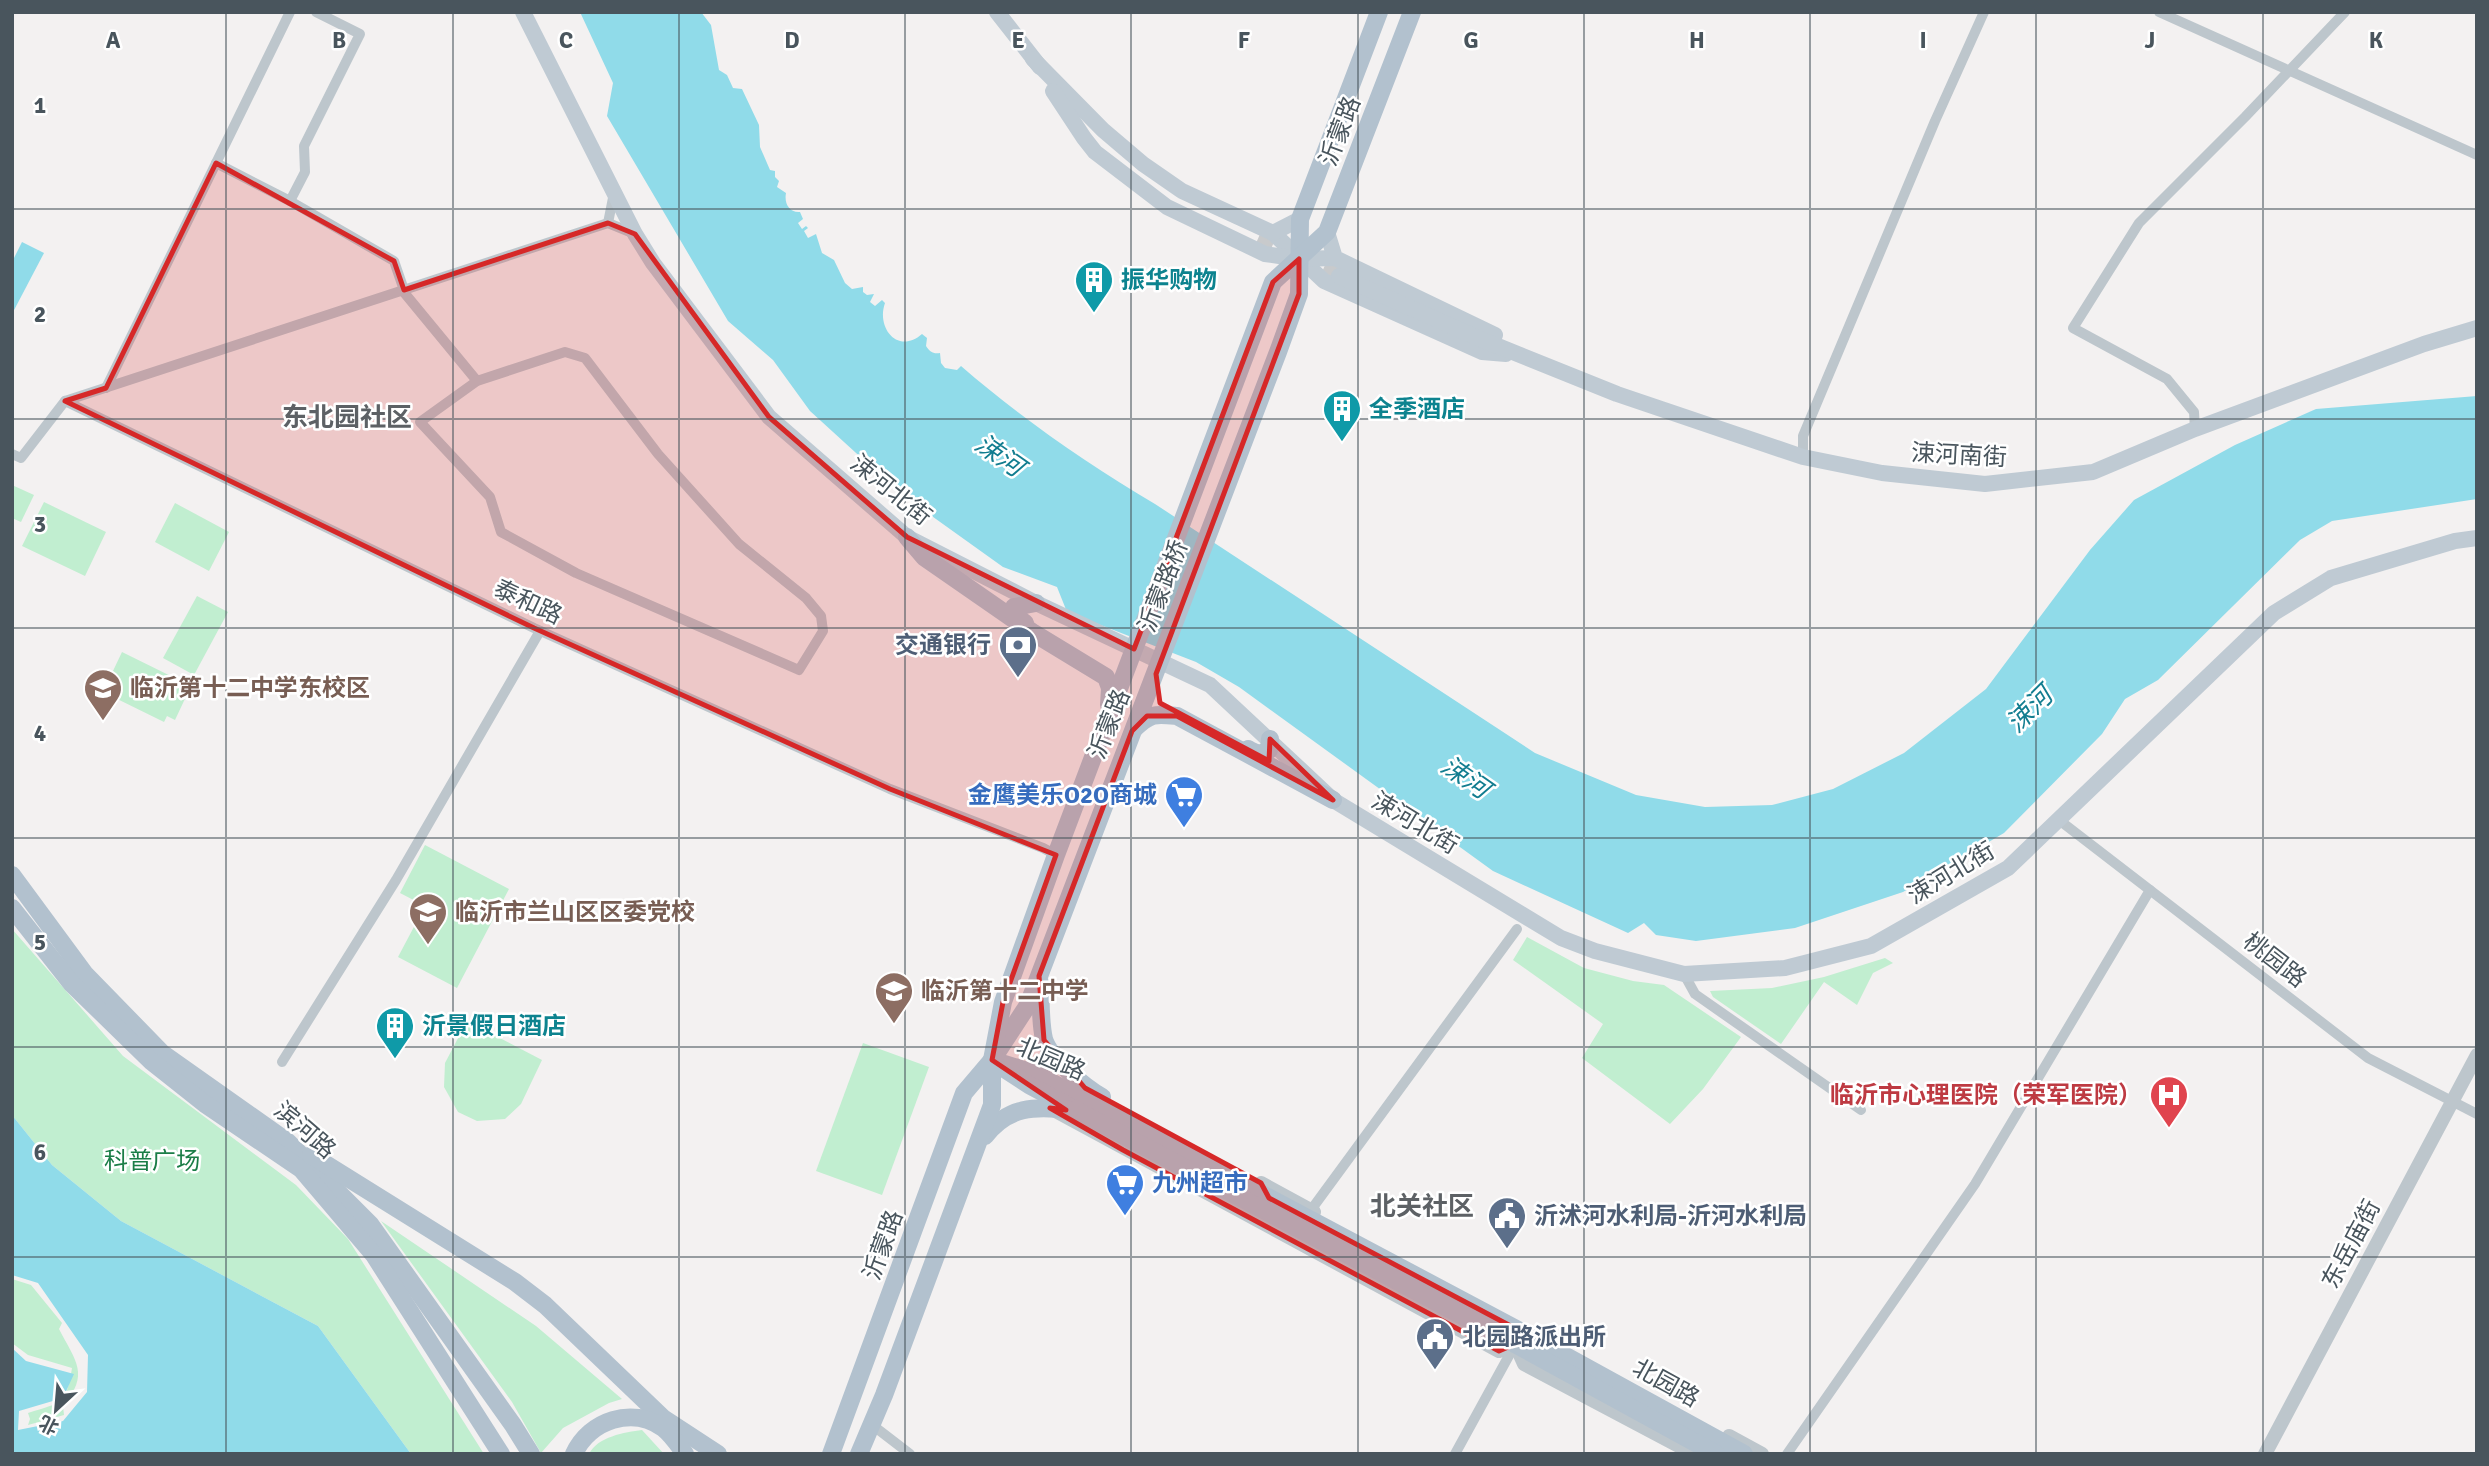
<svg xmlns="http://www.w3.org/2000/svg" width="2489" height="1466" viewBox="0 0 2489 1466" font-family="Signika,'Noto Sans SC',sans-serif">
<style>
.green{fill:#c1eed0}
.water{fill:#90dbe9}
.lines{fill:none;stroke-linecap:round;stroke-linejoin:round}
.secondary-tunnel{stroke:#c8cacc;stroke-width:16;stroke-dasharray:16 8;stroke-linecap:butt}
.minor{stroke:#bdc6cc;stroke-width:10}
.tertiary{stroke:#bdc6cc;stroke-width:14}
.secondary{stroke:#bfcad3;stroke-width:16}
.primary{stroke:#b2c1ce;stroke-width:18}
.marked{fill:#d62828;fill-opacity:0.2;stroke:#d62828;stroke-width:5;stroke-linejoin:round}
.grid{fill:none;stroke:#49555d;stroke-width:2;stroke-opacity:0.55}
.labels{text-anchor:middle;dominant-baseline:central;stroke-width:5;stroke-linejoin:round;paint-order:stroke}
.street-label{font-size:24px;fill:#49555d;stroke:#fff}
.culture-label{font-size:24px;font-weight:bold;fill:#0d838f;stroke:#fff;text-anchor:start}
.service-label{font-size:24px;font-weight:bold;fill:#4e5e75;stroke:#fff;text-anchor:start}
.education-label{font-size:24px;font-weight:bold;fill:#785e54;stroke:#fff;text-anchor:start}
.shop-label{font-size:24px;font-weight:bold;fill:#366cbe;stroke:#fff;text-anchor:end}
.health-label{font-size:24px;font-weight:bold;fill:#be3a42;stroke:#fff;text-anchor:end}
.park-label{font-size:24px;fill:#1b7d47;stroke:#fff}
.neighbourhood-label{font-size:26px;font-weight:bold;fill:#5d6165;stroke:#fff}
.water-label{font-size:26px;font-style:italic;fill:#127d90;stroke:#fff}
.grid-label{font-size:23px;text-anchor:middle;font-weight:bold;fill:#49555d;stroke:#fff;stroke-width:5;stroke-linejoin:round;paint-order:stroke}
</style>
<rect width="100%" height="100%" fill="#f3f1f1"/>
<g class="green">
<polygon points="12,485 34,495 21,522 12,518"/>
<polygon points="44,502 106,532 85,576 22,546"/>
<polygon points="175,503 229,532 209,571 155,542"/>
<polygon points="197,596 228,612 194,675 163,658"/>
<polygon points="122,652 191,686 175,720 167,716 164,722 103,692"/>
<polygon points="425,845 509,889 457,988 398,957 425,906 400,893"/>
<polygon points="12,929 123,1056 296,1185 348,1239 484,1454 411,1454 318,1326 121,1221 52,1165 12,1115"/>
<polygon points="1527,937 1584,968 1633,981 1664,985 1741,1037 1703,1089 1670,1124 1582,1058 1603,1024 1513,960"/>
<polygon points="1885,958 1893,963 1873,973 1857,1005 1824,982 1781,1044 1713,997 1710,991 1772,988 1824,977"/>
<polygon points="467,1021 542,1060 521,1104 505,1119 477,1121 458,1112 444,1087 445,1063"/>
<polygon points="863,1043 929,1067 882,1195 816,1171"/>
<polygon points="381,1221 536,1326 622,1399 609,1403 563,1428 541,1453 512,1402"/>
<path d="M12 1279 31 1285 62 1323 59 1329C76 1362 90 1374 63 1406L64 1415 28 1425 30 1419 28 1413C62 1402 66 1405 72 1368L28 1355 12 1343Z"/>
<path d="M642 1430 664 1454H589C597 1437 625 1432 642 1430Z"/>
</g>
<g class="water">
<path d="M580 12H701L711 25 719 70 727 75 733 88 742 89 759 125 760 147 770 170 775 171V177L779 181 777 187 786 193C784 203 789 213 800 212L803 219 798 223 802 229 806 226 808 228 804 231 808 238 816 234 822 253 834 260 845 283 852 289 863 287V292L867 295 874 294 870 302 875 306 882 300 885 303C876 328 898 355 922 334L927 338 926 346C930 352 933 354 940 353L941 363 945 368 957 370 961 366C1021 418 1087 464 1155 504L1535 753 1636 795 1705 807 1772 805 1833 789 1904 753 1986 689 2090 550 2134 500 2235 445 2316 409 2477 396V499L2332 521 2300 540 2158 680 2125 699 2102 734 2004 833 1903 892 1795 928 1696 941 1656 935 1644 923 1628 933 1493 871 1239 687 1196 662 1067 612 1057 587 1003 567 901 494 810 411 773 360 728 321 607 116 613 83Z"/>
<polygon points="22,242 44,253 12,314 12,262"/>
<polygon points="12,1115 52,1165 121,1221 318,1326 411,1454 12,1454 12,1348 26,1361 74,1374 63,1398 19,1411 18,1430 63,1421 87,1392 88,1355 38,1283 12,1275"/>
</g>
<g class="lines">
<polyline class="secondary-tunnel" points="1257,241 1339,276"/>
<g class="minor">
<polyline points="2159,12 2477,155"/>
<polyline points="216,163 290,201 394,261 404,290"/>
<polyline points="290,201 305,172 304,146 360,34 316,12"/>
<polyline points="608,223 614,193"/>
<polyline points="402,290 477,381"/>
<polygon points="565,352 585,358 658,454 739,544 806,598 821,616 823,631 799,670 576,573 501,532 490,497 420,422 477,381"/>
<polyline points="106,388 290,12"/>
<polyline points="65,401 608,223 635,234"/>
<polyline points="2195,429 2194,412 2167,379 2073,328 2139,223 2245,117 2345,12"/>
<polyline points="12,454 21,458 65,401 534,628 890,789 1043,848 1056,855"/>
<polyline points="1803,457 1803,436 1935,121 1984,12"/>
<polyline points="2059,820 2368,1058 2477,1114"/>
<polyline points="1684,974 1695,994 1861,1110"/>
<polyline points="282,1062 396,880 540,631"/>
<polyline points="1311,1210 1517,929"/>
<polyline points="871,1424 910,1454"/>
<polyline points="1455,1454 1517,1341"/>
<polyline points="1787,1454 1975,1184 2150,890"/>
</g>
<g class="tertiary">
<polyline points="1052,1109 1499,1351 1515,1344 1524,1364 1694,1454"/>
<polyline points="1261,1183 1314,1212"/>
<polyline points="1729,1436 1762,1454"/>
<polyline points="2265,1454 2477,1055"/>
</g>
<g class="secondary">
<polyline points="523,12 635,234 653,263 769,417 907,537 1036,603 1210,685 1333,800 1561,938 1595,951 1684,974 1785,968 1871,946 2008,868 2274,613 2331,578 2455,541 2477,538"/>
<polyline points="997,12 1040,67"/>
<polyline points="1033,59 1103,130 1143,164 1182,191 1273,233 1324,281 1482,352 1506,354"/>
<polyline points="1053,91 1084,138 1095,152 1167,207 1265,254 1299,259 1335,258"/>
<polyline points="1327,232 1335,258 1495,335"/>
<polyline points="1273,233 1300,219"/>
<polyline points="1339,276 1478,338 1617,394 1803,457 1882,473 1985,484 2093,472 2195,429 2424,344 2477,328"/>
</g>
<g class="primary">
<polyline points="907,537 924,557 1032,632 1106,677 1110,688 1109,705"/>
<polyline points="1025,623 1014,615 1014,607 1036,603"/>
<path d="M1135 728C1151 713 1155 714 1177 716L1333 800"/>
<path d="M1248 749C1256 754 1261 755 1269 750L1270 739"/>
<polyline points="12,875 85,974 162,1053 288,1142 370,1224 513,1425 531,1454"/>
<polyline points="12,908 71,983 152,1062 205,1104 301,1169 374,1255 501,1454"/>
<path d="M1040 983C1041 1001 1040 1022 1044 1039 1050 1059 1085 1087 1102 1097"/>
<polyline points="992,1060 1034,1073 1522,1332 1744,1454"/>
<polyline points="1006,1070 1029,1085 1515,1344 1716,1454"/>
<path d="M985 1136C1008 1106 1035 1106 1070 1110"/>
<polyline points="311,1155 515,1282 545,1305 663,1418 718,1454"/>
<path d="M574 1454C589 1420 633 1406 663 1428 672 1435 679 1446 685 1454"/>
<polyline points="831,1454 964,1093 992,1060 1028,1005 1278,352 1299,294 1300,219 1379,12"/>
<polyline points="859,1454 884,1395 992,1105 992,1060 1003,1002 1056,855 1273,282 1327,232 1412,12"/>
</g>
</g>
<path class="marked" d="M216 163 394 261 404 290 608 223 635 234 769 417 907 537 1134 649 1273 282 1299 259V294L1156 674 1160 703 1269 761 1270 739 1333 800 1177 716H1147L1132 731 1039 976 1044 1040 1085 1088 1261 1183 1269 1198 1522 1332 1515 1344 1499 1351 1123 1150 1050 1108 1066 1110 992 1060 1003 1002 1056 855 890 789 534 628 65 401 106 388Z"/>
<path class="grid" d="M226 12V1454M453 12V1454M679 12V1454M905 12V1454M1131 12V1454M1358 12V1454M1584 12V1454M1810 12V1454M2036 12V1454M2263 12V1454M12 209H2477M12 419H2477M12 628H2477M12 838H2477M12 1047H2477M12 1257H2477"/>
<defs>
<symbol id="building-pin" viewBox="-11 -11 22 30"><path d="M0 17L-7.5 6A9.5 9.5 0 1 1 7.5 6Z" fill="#0f9aa8" stroke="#fff"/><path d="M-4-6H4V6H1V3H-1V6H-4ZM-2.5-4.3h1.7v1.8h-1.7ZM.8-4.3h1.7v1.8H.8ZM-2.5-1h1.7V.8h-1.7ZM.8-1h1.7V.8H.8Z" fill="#fff"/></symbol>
<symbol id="bank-pin" viewBox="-11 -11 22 30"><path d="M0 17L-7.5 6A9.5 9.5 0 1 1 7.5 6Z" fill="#5c6f8a" stroke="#fff"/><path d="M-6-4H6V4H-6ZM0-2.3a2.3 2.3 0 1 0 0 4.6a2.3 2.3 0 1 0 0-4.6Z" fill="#fff"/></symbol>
<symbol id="school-pin" viewBox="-11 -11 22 30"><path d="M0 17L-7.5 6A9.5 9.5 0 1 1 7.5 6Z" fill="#8d6e63" stroke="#fff"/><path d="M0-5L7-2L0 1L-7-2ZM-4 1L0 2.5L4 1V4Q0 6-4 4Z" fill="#fff"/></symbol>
<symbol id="supermarket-pin" viewBox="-11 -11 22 30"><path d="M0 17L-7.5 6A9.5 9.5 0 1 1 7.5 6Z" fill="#3f7fe0" stroke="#fff"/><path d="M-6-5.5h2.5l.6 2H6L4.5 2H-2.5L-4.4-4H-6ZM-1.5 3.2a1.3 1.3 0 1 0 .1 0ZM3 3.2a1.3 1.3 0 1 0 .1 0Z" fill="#fff"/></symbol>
<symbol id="hospital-pin" viewBox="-11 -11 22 30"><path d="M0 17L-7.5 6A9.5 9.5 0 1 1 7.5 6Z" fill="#e0444e" stroke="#fff"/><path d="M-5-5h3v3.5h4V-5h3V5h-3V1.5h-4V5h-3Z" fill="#fff"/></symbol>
<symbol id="civic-pin" viewBox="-11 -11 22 30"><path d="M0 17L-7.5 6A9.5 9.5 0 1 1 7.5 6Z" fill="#5c6f8a" stroke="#fff"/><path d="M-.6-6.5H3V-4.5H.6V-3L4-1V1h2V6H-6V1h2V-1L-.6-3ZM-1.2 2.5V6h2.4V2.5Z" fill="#fff"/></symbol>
</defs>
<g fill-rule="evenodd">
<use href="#building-pin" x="1072" y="258" width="44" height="60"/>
<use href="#building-pin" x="1320" y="387" width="44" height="60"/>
<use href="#bank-pin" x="996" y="623" width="44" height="60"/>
<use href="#school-pin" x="81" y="666" width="44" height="60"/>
<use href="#supermarket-pin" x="1162" y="773" width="44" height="60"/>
<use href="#school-pin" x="406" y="890" width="44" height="60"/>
<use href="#school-pin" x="872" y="969" width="44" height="60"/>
<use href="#building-pin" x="373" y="1004" width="44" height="60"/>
<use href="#hospital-pin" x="2147" y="1073" width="44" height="60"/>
<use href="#supermarket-pin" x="1103" y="1161" width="44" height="60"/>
<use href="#civic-pin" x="1485" y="1194" width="44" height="60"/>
<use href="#civic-pin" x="1413" y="1315" width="44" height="60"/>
</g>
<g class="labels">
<g class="street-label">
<text transform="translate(1340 131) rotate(-69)">沂蒙路</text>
<text transform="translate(1959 455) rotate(3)">涑河南街</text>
<text transform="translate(891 490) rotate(39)">涑河北街</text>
<text transform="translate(1163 586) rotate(-69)">沂蒙路桥</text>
<text transform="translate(528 602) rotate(25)">泰和路</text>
<text transform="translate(1109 724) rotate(-68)">沂蒙路</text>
<text transform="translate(1415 823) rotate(31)">涑河北街</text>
<text transform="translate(1951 873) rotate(-31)">涑河北街</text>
<text transform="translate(2275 960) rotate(38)">桃园路</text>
<text transform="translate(1051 1059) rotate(23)">北园路</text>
<text transform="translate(305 1130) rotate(41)">滨河路</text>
<text transform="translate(2351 1244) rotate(-62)">东岳庙街</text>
<text transform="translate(883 1245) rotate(-70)">沂蒙路</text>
<text transform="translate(1666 1383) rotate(29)">北园路</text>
</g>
<g class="culture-label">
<text x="1121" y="280">振华购物</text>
<text x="1369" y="409">全季酒店</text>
<text x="422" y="1026">沂景假日酒店</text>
</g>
<g class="service-label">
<text x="991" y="645" text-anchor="end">交通银行</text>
<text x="1534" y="1216">沂沭河水利局-沂河水利局</text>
<text x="1462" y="1337">北园路派出所</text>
</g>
<g class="education-label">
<text x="130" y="688">临沂第十二中学东校区</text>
<text x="455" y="912">临沂市兰山区区委党校</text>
<text x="921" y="991">临沂第十二中学</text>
</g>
<g class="shop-label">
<text x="1157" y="795">金鹰美乐O2O商城</text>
<text x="1152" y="1183" text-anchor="start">九州超市</text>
</g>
<g class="health-label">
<text x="2142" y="1095">临沂市心理医院（荣军医院）</text>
</g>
<g class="park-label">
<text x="152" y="1161">科普广场</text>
</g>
<g class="neighbourhood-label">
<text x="347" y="418">东北园社区</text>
<text x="1422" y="1207">北关社区</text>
</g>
<g class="water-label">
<text transform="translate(999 456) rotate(35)">涑河</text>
<text transform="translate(2030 710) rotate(-45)">涑河</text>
<text transform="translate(1465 778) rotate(35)">涑河</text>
</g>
</g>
<g class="grid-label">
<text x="113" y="48">A</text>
<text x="339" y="48">B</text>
<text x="566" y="48">C</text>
<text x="792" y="48">D</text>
<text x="1018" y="48">E</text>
<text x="1244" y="48">F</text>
<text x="1471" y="48">G</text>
<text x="1697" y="48">H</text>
<text x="1923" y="48">I</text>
<text x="2150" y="48">J</text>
<text x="2376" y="48">K</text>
<text x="40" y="113">1</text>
<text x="40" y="322">2</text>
<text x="40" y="532">3</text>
<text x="40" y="741">4</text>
<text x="40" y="950">5</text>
<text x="40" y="1160">6</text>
</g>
<rect width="2489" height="1466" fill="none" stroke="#49555d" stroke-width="28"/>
<g transform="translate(56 1410) rotate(206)" stroke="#ffffff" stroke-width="5" paint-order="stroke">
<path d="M0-5L12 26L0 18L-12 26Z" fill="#49555d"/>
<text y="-10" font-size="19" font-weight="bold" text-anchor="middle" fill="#49555d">北</text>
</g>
</svg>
